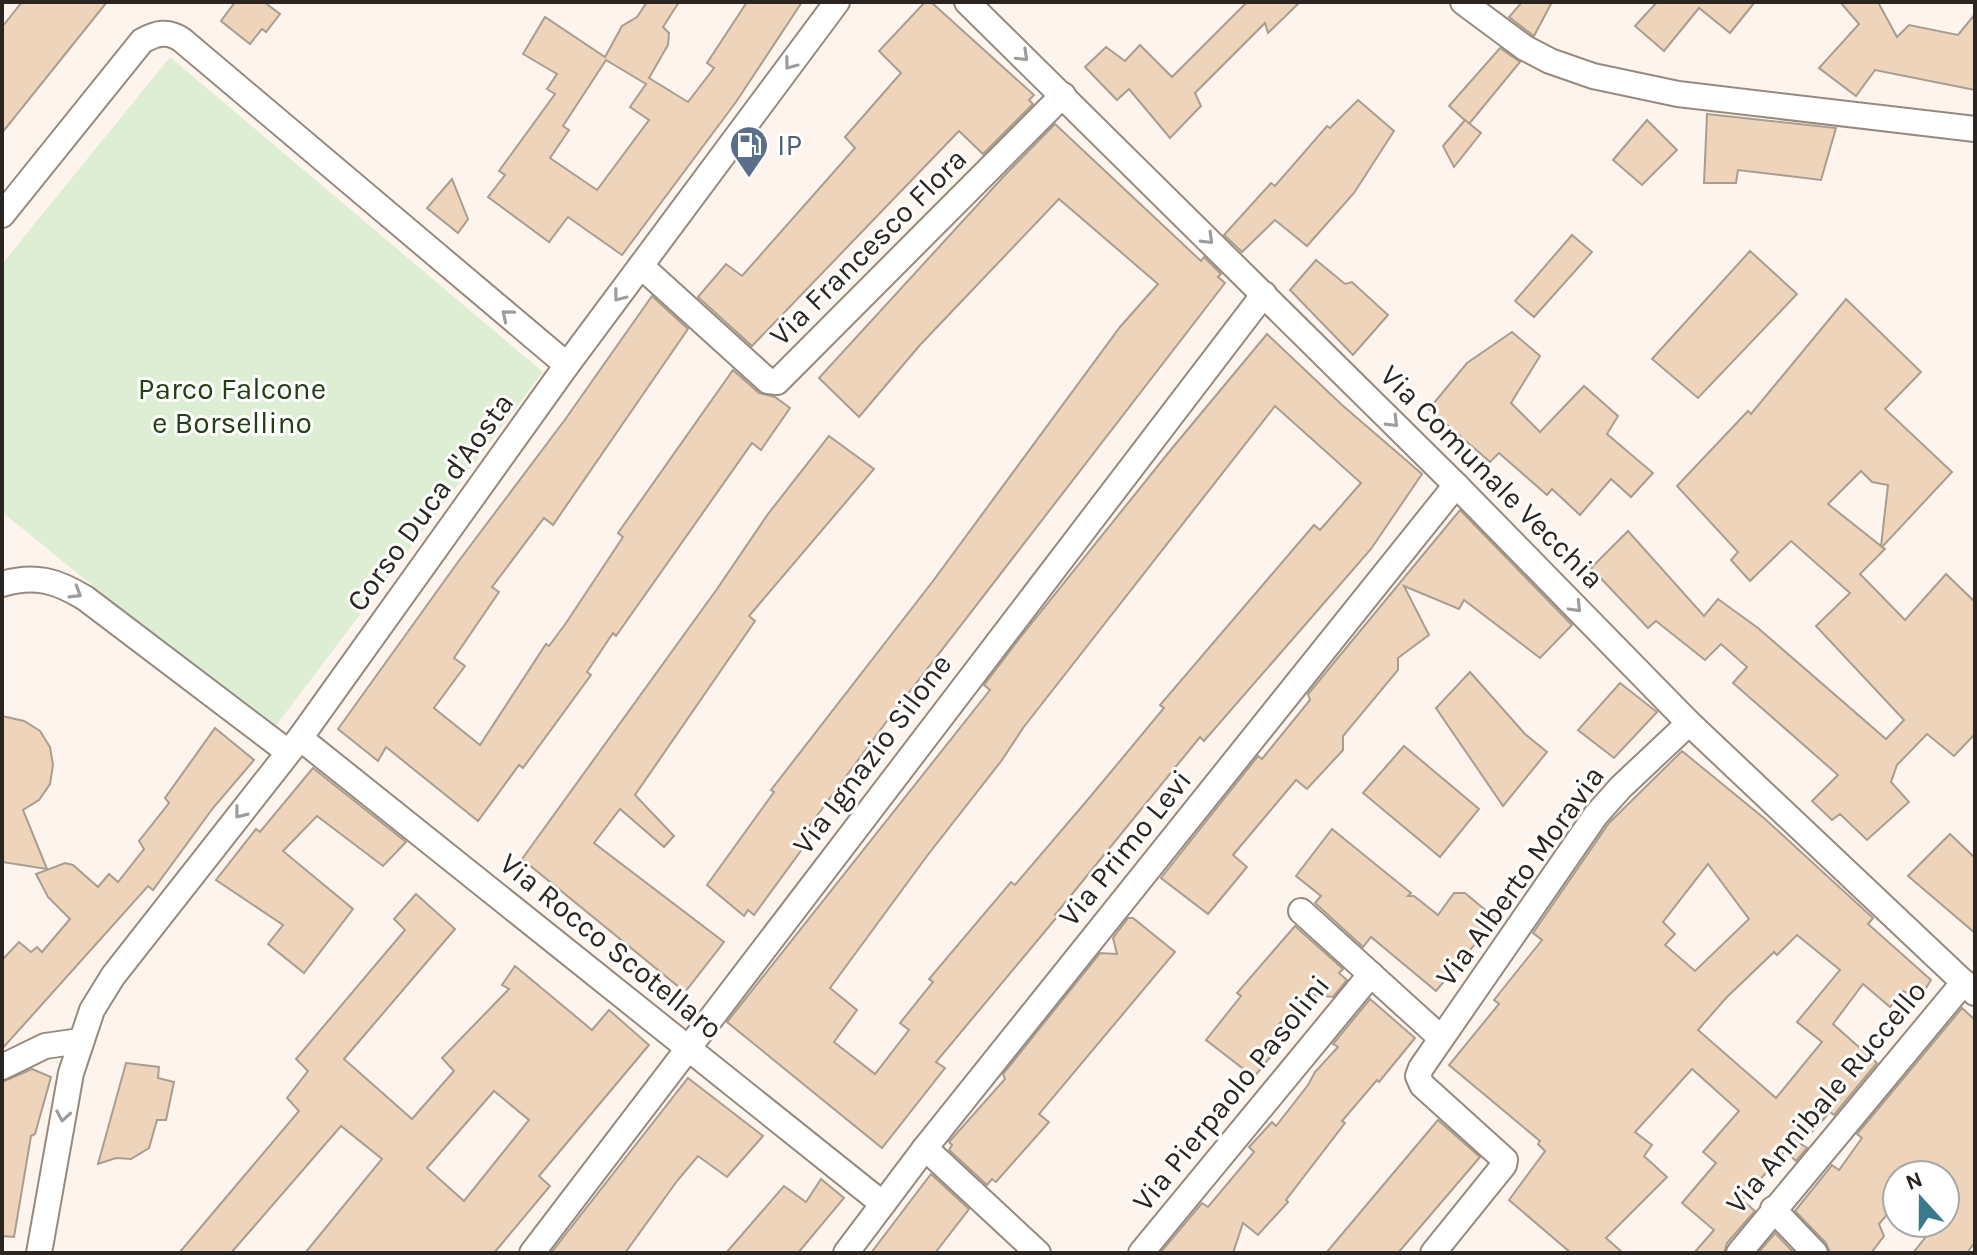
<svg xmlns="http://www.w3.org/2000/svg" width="1977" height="1255" viewBox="0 0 1977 1255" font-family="Karla,sans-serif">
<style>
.green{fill:#ddeed4}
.building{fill:#edd4ba;stroke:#a99d90;stroke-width:2;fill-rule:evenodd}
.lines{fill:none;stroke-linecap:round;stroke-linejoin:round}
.street-casing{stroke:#968a7e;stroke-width:28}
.street{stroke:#fff;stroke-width:24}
.oneway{stroke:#9f9d9b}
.labels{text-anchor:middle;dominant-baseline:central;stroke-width:6;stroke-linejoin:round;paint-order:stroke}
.service-label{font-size:30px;fill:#4e5e75;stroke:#fff;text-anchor:start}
.street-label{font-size:30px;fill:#2a2520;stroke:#fff}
.park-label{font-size:30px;fill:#253f15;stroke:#fff}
</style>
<rect width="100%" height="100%" fill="#fdf5ed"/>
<polygon class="green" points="170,57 543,372 272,731 2,512 2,264"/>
<g class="building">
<polygon points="22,2 107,2 2,133 2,27"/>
<polygon points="235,2 264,2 280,14 266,32 262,29 250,44 221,21"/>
<path d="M647 2H679L663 27 669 33 668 45 649 78 688 102 714 68 707 63 747 2H802L736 102 622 255 568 217 549 242 488 197 505 175 499 171 555 94 547 89 557 74 523 54 545 17 605 57 622 26 637 17ZM606 60 646 84 630 107 649 120 597 190 550 158 569 130 563 126Z"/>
<polygon points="925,2 931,2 1034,95 1029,100 1033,104 983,154 959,131 752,346 698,297 726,264 742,276 855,148 845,137 901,73 879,51"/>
<polygon points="1247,2 1300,2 1268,33 1265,23 1195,93 1201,106 1170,138 1129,89 1117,100 1085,67 1106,47 1125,61 1140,45 1172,77"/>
<polygon points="1522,2 1552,2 1534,36 1509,17"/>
<polygon points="1657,2 1755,2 1730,33 1699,8 1664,51 1635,26"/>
<polygon points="1840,2 1878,2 1897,37 1909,25 1958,35 1975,14 1975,90 1875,70 1856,96 1819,68 1859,24"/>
<polygon points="1500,48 1520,62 1469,124 1449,106"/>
<polygon points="1358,100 1394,131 1354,193 1307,246 1275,220 1242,252 1224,235 1271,183 1275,186 1327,126 1330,128"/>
<polygon points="1707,114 1836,128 1821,180 1738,170 1736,183 1704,183"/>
<polygon points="1465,120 1481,133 1454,167 1443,146"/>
<polygon points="1647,120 1677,150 1642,185 1613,160"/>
<polygon points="1055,124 1201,261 1204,257 1221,274 1218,277 1225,283 887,721 805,832 811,837 754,915 748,910 744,916 707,885 774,792 771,790 933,581 1120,327 1158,284 1059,199 920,345 859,417 819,378 1004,176"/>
<polygon points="452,179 468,219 458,233 427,208"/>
<polygon points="1572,235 1592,252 1534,317 1515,301"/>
<polygon points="1750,251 1797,294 1698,398 1652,359"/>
<polygon points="1316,260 1345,284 1352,282 1388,315 1353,355 1290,290"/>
<polygon points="652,296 688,329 553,525 544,518 492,587 499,592 454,658 465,666 434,708 480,745 546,644 549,646 566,623 623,537 618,533 733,370 759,393 775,397 790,408 761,450 752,443 616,636 613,633 587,672 591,675 523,768 519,765 478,821 386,747 378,761 338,729 458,562 564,421"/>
<path d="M1846 299 1921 372 1885 409 1952 472 1882 547 1885 549 1860 574 1905 620 1946 574 1975 602V734L1954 756 1927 734 1897 765 1891 782 1909 802 1867 840 1840 814 1832 820 1812 801 1838 775 1733 683 1747 667 1721 644 1705 660 1656 621 1648 628 1591 568 1628 531 1704 616 1718 599 1758 628 1886 739 1904 720 1816 626 1850 593 1791 541 1750 581 1731 560 1738 552 1677 486 1748 411 1751 414ZM1861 471 1872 482 1888 485 1881 546 1828 504Z"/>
<polygon points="1512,332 1540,356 1511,403 1540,432 1584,386 1618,416 1607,434 1653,473 1631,497 1611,479 1580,515 1552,489 1547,495 1499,453 1490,462 1429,409 1467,363"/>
<path d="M1267 334 1342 405 1422 474 1371 549 1204 741 1200 737 1055 915 1057 917 936 1062 945 1068 882 1148 727 1022 990 690 984 685 1022 635 1169 452ZM1275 406 1361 483 1320 530 1314 525 1160 705 1164 708 1090 797 1015 885 1011 882 929 979 933 982 900 1023 909 1030 875 1074 834 1042 857 1010 830 988 927 856 1002 760 1023 728Z"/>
<polygon points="829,436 874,469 749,616 755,621 635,795 674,836 664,847 620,809 594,843 724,942 685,992 522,859 717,589 768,514"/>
<polygon points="1460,510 1572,625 1540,658 1464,600 1459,609 1404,586 1429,635 1398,658 1398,670 1343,736 1343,750 1307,789 1296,780 1233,855 1247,867 1208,914 1161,878 1258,756 1262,759 1310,700 1308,694"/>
<polygon points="1470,672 1525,734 1547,752 1503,806 1436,708"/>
<polygon points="1620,683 1657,712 1614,758 1578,730"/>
<polygon points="2,716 24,721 40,731 50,747 53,765 50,784 39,800 23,810 47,869 2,862"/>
<polygon points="215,728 254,760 213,808 153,890 148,886 2,1049 2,960 19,942 31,952 37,947 42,952 70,919 48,897 36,874 65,863 73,865 98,887 109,874 118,882 144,849 139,841 169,803 165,798"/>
<polygon points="1404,746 1479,809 1440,857 1363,793"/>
<path d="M1682 751 1765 819 1873 918 1868 924 1931 980 1919 999 1903 991 1890 1007 1863 984 1833 1024 1877 1063 1834 1115 1830 1112 1801 1144 1807 1148 1796 1161 1785 1151 1742 1200 1755 1211 1727 1243 1724 1253H1694L1714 1230 1682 1203 1716 1163 1703 1152 1739 1111 1692 1069 1635 1132 1652 1145 1644 1156 1667 1177 1606 1238 1623 1253H1571L1509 1200 1545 1151 1538 1144 1540 1141 1449 1065 1499 1004 1494 1000 1542 940 1533 933 1609 823ZM1708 864 1749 919 1695 971 1665 945 1675 934 1663 922ZM1797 935 1840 970 1797 1022 1822 1042 1776 1098 1698 1030 1726 998 1774 952 1777 955Z"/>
<polygon points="313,768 406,842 383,866 317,816 283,851 353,909 304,973 268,944 283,925 216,880 256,829 260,832"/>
<polygon points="1332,829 1411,893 1408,896 1414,896 1438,915 1454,893 1465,893 1496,919 1436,991 1371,937 1363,947 1315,903 1321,896 1296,876"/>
<polygon points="1950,834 1975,858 1975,933 1908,876"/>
<path d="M416 894 455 929 344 1059 412 1119 454 1071 442 1058 509 989 502 985 515 966 592 1030 609 1010 649 1045 539 1176 550 1186 494 1253H305L382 1159 341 1126 231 1253H179L299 1111 287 1098 308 1071 296 1059 405 930 394 919ZM494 1091 529 1120 464 1201 427 1168Z"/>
<polygon points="1128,918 1133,918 1175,952 1039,1114 1049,1122 996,1182 992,1179 987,1185 949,1150 952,1145 949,1142 1005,1079 1003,1074 1100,953 1117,954 1113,938"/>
<polygon points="1295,926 1343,969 1339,973 1347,980 1333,997 1307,994 1273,1031 1277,1034 1268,1045 1272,1055 1254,1077 1206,1040 1241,996 1237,993"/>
<polygon points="1370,999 1415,1038 1379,1082 1377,1080 1342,1121 1345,1123 1286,1200 1288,1202 1258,1235 1243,1223 1233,1253 1160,1253 1202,1203 1208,1207 1254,1152 1249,1147 1272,1122 1276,1126 1308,1085 1315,1072 1338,1047 1333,1044"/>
<polygon points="1962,1008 1975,1020 1975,1242 1967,1253 1913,1253 1937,1223 1945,1223 1945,1175 1897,1175 1897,1203 1879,1224 1884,1236 1871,1253 1830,1253 1826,1243 1795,1211 1832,1165 1839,1170 1862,1138 1857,1134"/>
<polygon points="126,1063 159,1067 158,1078 174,1082 166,1120 157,1120 149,1148 131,1159 116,1158 98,1164"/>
<polygon points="32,1069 51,1077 35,1134 31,1136 14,1237 2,1236 2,1082"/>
<polygon points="688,1078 763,1136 727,1177 698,1156 677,1181 625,1253 551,1253"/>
<polygon points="1438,1120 1480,1157 1398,1253 1326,1253"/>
<polygon points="931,1174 969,1209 935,1253 871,1253"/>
<polygon points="821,1179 844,1198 798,1253 726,1253 784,1186 806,1202"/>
<polygon points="1775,1233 1794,1253 1758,1253"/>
</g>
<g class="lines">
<defs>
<g id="street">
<polyline points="967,2 1456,485 1689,723 1975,993"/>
<polyline points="1463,2 1525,48 1550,61 1593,76 1678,94 1975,129"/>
<path d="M2 215 142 41C156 33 168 30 182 40L567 365"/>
<polyline points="641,266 768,381 777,382 1063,95"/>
<path d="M2 584C35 574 57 581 85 598L288 752"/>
<polyline points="300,738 883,1204"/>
<polyline points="1301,911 1441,1038"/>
<polyline points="2,1067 45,1046 80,1041"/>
<polyline points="925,1148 1038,1253"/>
<polyline points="1773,1209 1815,1253"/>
<polyline points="39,1253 71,1073 92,1010 113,976 300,738 567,365 837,2"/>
<polyline points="532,1253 1264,294"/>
<polyline points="846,1253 925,1148 1456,485"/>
<polyline points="1141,1253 1371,974"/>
<polyline points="1433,1253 1504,1165 1505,1160 1422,1085 1418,1076 1421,1068 1596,815 1621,787 1689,723"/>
<polyline points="1739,1253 1964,982"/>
</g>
</defs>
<use href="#street" class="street-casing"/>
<use href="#street" class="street"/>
</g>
<defs><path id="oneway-chevron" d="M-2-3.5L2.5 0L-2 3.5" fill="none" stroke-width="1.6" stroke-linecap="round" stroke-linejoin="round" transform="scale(2)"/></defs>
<g class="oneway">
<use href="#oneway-chevron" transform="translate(1023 56) rotate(44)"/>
<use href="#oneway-chevron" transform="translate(790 64) rotate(127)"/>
<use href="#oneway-chevron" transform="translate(1208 239) rotate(45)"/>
<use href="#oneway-chevron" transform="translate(619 296) rotate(127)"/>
<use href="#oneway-chevron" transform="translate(507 315) rotate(-140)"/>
<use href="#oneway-chevron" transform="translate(1393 422) rotate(45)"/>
<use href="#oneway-chevron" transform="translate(76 593) rotate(31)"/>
<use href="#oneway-chevron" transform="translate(1576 607) rotate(46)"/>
<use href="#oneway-chevron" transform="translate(240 813) rotate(128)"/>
<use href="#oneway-chevron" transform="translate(63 1116) rotate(100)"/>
</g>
<defs>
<symbol id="fuel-pin" viewBox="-11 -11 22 30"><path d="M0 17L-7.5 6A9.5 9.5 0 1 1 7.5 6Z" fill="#5c6f8a" stroke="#fff"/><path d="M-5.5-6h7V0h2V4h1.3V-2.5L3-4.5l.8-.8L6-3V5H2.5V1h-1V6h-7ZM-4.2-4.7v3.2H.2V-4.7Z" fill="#fff"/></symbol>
</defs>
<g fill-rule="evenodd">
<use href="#fuel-pin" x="727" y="123" width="44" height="60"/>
</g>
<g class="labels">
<g class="service-label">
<text x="777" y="145">IP</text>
</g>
<g class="street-label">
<text transform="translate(868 247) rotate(-45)">Via Francesco Flora</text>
<text transform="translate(1492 477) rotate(45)">Via Comunale Vecchia</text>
<text transform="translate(430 502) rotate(-54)">Corso Duca d'Aosta</text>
<text transform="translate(872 754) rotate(-53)">Via Ignazio Silone</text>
<text transform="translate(1125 848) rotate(-51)">Via Primo Levi</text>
<text transform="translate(1520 876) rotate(-54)">Via Alberto Moravia</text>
<text transform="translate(611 946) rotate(39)">Via Rocco Scotellaro</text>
<text transform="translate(1231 1093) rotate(-51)">Via Pierpaolo Pasolini</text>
<text transform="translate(1826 1097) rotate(-50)">Via Annibale Ruccello</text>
</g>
<g class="park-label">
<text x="232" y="389">Parco Falcone<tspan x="232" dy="34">e Borsellino</tspan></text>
</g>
</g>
<rect width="1977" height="1255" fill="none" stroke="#2a2520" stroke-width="8"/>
<g transform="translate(1921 1199) rotate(339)"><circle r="38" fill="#ffffff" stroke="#aaa8a6" stroke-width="2"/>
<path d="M0-6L14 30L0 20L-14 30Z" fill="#3a7a8e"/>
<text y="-12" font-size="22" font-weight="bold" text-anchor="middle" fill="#2a2520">N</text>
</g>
</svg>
